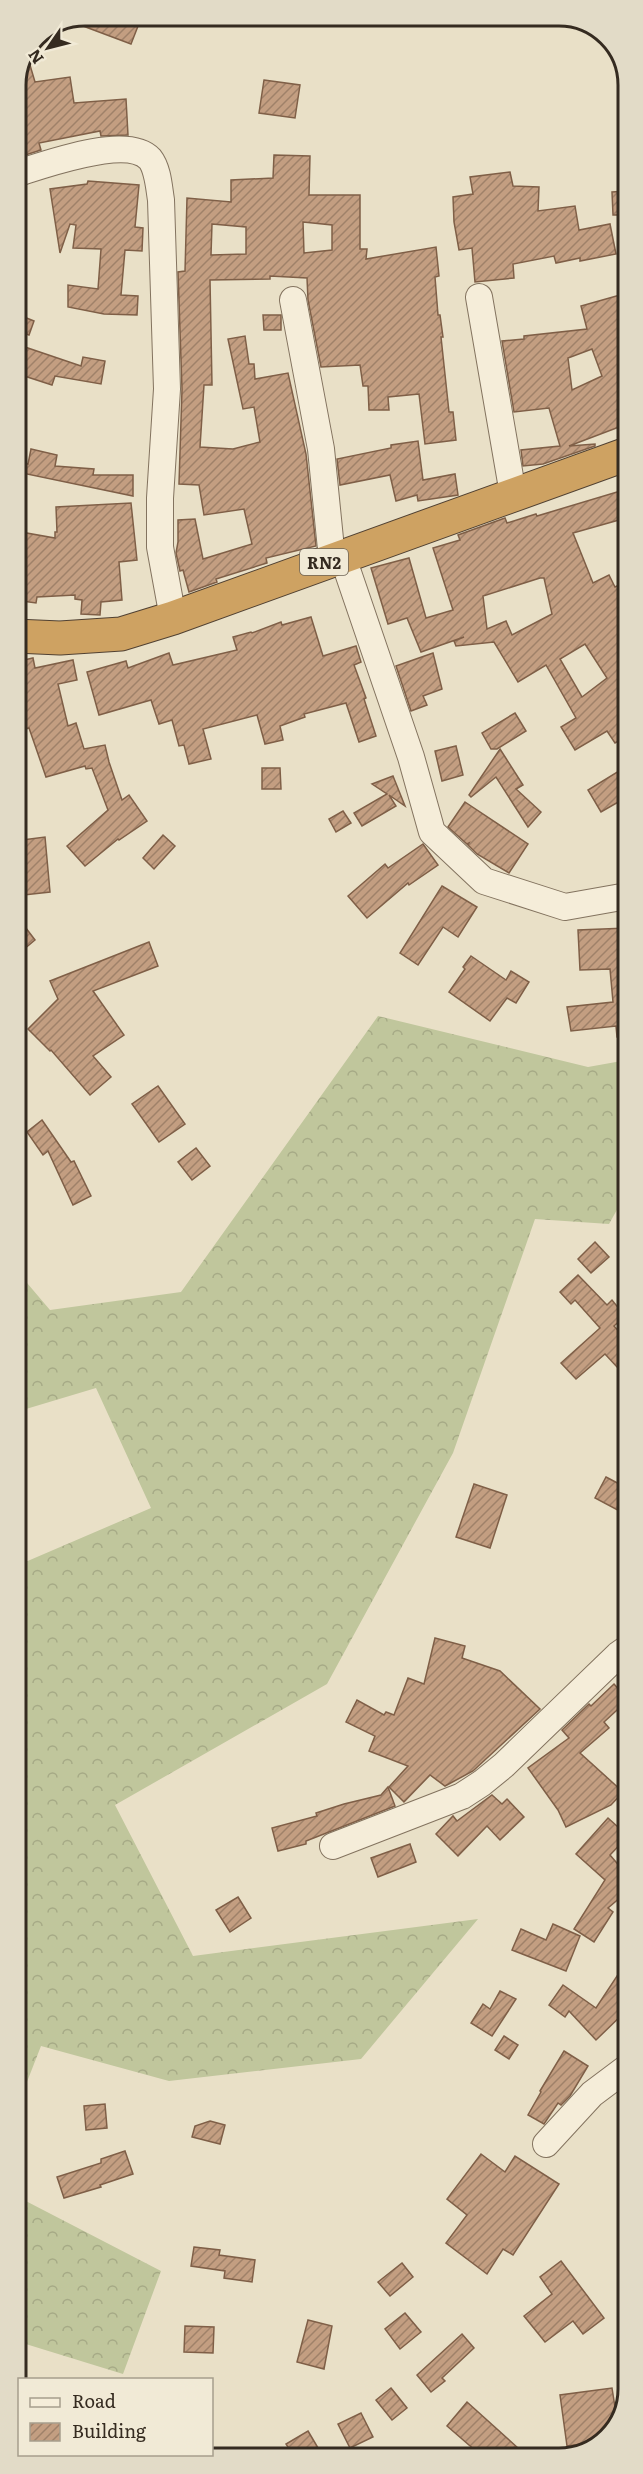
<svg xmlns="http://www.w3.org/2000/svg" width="643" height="2474" viewBox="0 0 643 2474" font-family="Literata,serif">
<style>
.forest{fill:url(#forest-crowns)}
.building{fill:url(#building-hatch);stroke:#7f5f47;stroke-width:1.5;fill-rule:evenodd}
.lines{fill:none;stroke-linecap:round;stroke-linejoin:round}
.minor-casing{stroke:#83735f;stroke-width:28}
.highway-casing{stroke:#514132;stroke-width:35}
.minor{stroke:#f5edd9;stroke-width:26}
.highway{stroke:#cea262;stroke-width:33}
.labels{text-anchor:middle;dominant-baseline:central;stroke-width:4.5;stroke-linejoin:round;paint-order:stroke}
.shield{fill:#f1ead6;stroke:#6d6457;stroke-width:1.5}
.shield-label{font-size:16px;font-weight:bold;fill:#352b20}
.rim{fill:none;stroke:#352b20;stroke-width:3}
</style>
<defs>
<pattern id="forest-crowns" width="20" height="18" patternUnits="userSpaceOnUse" patternTransform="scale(1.5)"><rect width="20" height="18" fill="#c0c69c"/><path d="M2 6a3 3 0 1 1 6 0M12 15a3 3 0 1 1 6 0" fill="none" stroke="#a6aa86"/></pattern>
<pattern id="building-hatch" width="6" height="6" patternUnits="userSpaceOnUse" patternTransform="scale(1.5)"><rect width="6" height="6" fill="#c39e81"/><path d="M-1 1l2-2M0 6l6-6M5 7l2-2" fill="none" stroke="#9f8169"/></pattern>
</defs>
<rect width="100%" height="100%" fill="#e9e0c7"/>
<g class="forest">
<polygon points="378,1016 588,1067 627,1060 627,1192 609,1224 535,1219 453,1453 327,1684 115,1805 193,1956 478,1919 361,2059 169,2081 41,2046 16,2110 16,1566 151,1508 96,1388 16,1412 16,1270 50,1310 181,1292"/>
<polygon points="16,2164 20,2198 161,2271 123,2374 16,2341"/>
</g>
<g class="building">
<polygon points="87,15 125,15 140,21 131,44 83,26"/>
<polygon points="27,55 35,82 70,77 74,103 126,99 128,135 101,136 100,131 39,143 41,150 19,157 15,125 24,124 15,84"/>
<polygon points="264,80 300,85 295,118 259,113"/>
<path d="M274 155 310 156 309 195H360V249H367L366 259 436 247 439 276 435 277 438 315H440L443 337H441L449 412H453L456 440 425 444 419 394 388 397 389 410H369L368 386H363L360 365 321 367 308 300 307 278 270 276V279L210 280 212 385H204L200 447 233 449 260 442 254 407 243 409 228 339 245 336 249 364H254L255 379 288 373 306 454 316 546 266 558 267 563 216 579 217 582 189 592 183 570 180 571 176 553 178 542V520L195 519 203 559 252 544 244 509 204 515 199 485 179 484 182 389 178 272 185 271 187 198 231 202V180L273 178ZM303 222 332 225V250L304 253ZM212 224 246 227V254L211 255Z"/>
<polygon points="510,172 513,186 539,187 538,211 575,206 579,230 610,224 616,254 580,261 580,258 556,263 554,256 513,264 514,278 475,282 472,248 459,250 454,222 453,197 473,194 470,177"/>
<polygon points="88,181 139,185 135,227 143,228 142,251 125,250 121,295 138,296 137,315 104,314 68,307 68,285 98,289 101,249 73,248 76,225 70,224 60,253 50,189 87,184"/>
<polygon points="627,191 627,215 613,215 612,192"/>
<path d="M627 293V424L569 446 595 444V446L543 464 523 466 521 450 560 446 549 408 514 412 502 341 524 339V336L587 329 581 306ZM592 349 602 376 572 390 568 358Z"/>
<polygon points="19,315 34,321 29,335 15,330"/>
<polygon points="263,315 281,315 281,330 264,330"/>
<polygon points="22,346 81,366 83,357 105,361 101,384 55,376 52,385 15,373"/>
<polygon points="418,441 423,480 455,474 458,495 418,501 417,495 396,501 390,475 340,485 337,459 391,448 391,445"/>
<polygon points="31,449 57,455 55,466 94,469 93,475 133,475 133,496 22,473 23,463 28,464"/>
<path d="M627 489V532H622L619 520 573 533 593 583 609 575 615 587 627 581V736L615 743 607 731 575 750 561 727 576 718 546 665 518 682 494 642 456 646 454 641 464 637 421 652 407 618 388 624 371 568 409 558 426 618 453 610 433 548 460 540 458 535 505 518 507 523 536 514 537 516ZM540 578H544L552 614 512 635 506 621 487 629 483 596ZM585 644 607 678 582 697 560 659Z"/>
<polygon points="131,503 137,560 119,562 122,600 101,602 100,615 81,614 82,600 75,599 75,595 37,597 36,603 15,600 15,531 55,538 55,532 57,532 56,507"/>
<polygon points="311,617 323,656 356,646 361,662 354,665 366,698 364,699 376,736 359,742 346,703 304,714 305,717 280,726 283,740 265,744 257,715 203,729 211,759 189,764 184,745 179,746 172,720 159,724 151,700 99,715 87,672 126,661 128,668 169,653 173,665 237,650 233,637 251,632 252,633 281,622 282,625"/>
<polygon points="433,653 442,689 423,696 427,705 411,711 396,666"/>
<polygon points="33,658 35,668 73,660 77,680 58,684 68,726 76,723 84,749 105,745 109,762 122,800 129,795 147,821 119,840 118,839 85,866 67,846 108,810 92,768 86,769 85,766 46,777 29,728 15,732 15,662"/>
<polygon points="515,713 526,731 497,749 491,749 482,733"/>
<polygon points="456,746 463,775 442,781 435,751"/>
<polygon points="500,749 523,785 516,789 541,812 528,827 496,777 471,797 469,795"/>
<polygon points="627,766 627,797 601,812 588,790"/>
<polygon points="262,768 280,768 281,789 262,789"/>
<polygon points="393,776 405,806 389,795 396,806 362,826 354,813 387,794 372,784"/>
<polygon points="465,802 528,844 509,873 477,854 468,845 469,843 467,844 448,827"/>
<polygon points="343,811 351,823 336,832 329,819"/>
<polygon points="163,835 175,846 154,869 143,858"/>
<polygon points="45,837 50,892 15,896 15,841"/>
<polygon points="423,844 438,865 409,885 408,883 367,918 348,896 385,864 388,868"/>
<polygon points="442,886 477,907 458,937 443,927 418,965 400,953"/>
<polygon points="16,915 35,940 16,956"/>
<polygon points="627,928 627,1036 617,1037 616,1026 571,1031 567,1007 613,1002 610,969 580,970 578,930"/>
<polygon points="149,942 158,966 93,991 124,1035 93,1056 111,1077 90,1095 51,1050 50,1051 28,1029 58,999 50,981"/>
<polygon points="471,956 506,980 511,971 529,982 516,1003 507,998 490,1021 449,992 465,969 463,967"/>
<polygon points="158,1086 185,1124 159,1142 132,1104"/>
<polygon points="42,1120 71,1162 74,1161 91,1196 73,1205 48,1151 43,1155 27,1132"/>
<polygon points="196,1148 210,1166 192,1180 178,1162"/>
<polygon points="595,1242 609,1257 591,1273 578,1259"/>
<polygon points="578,1275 607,1305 612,1300 625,1316 614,1326 627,1340 627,1357 617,1367 605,1354 576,1379 561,1363 600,1328 575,1300 571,1304 560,1292"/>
<polygon points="606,1477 627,1488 627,1515 595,1498"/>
<polygon points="474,1484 507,1495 490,1548 456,1537"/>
<polygon points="435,1638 465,1646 462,1658 500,1671 540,1709 473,1771 445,1786 430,1775 404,1802 389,1787 408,1766 369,1751 375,1736 346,1722 357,1700 384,1715 386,1712 394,1715 408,1678 424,1684"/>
<polygon points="614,1684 628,1700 604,1722 609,1728 580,1753 623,1792 611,1805 566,1827 558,1810 528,1768 569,1738 562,1730 589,1704 591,1706"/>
<polygon points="388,1787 395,1806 306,1841 306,1844 278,1851 272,1828 317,1816 316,1813 344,1804 381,1795"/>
<polygon points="492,1795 502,1804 507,1799 524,1817 500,1840 487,1826 458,1856 436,1834 453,1816 457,1821"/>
<polygon points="608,1818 628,1836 610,1855 628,1876 628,1891 608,1908 613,1912 594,1942 574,1929 605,1880 576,1854"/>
<polygon points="410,1844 416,1862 378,1877 371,1858"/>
<polygon points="238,1897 251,1918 230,1932 216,1910"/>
<polygon points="553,1924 580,1936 566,1971 512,1950 521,1929 546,1940"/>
<polygon points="619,1973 628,1980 628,2009 596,2040 569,2011 565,2017 549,2005 563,1985 596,2008"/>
<polygon points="500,1991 516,1999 492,2036 471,2023 483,2004 490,2009"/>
<polygon points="504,2036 518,2045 509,2059 495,2050"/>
<polygon points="564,2051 588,2066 570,2096 561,2105 558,2103 544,2124 528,2115 541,2092 540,2091"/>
<polygon points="105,2104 107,2128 86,2130 84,2106"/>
<polygon points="210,2121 225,2125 220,2144 192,2137 195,2126"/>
<polygon points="125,2151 133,2174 100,2185 101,2187 64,2198 57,2177 101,2163 101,2159"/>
<polygon points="481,2154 505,2172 515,2156 559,2184 513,2255 503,2249 487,2274 446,2243 467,2215 447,2199"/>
<polygon points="194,2247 220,2250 219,2255 255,2260 252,2282 224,2278 225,2271 191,2266"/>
<polygon points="561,2261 604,2318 583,2334 573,2321 545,2342 524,2316 552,2294 540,2277"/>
<polygon points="402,2263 413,2277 390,2296 378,2282"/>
<polygon points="405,2313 421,2332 400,2349 385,2329"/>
<polygon points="308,2320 332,2326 324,2369 297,2362"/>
<polygon points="185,2326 214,2327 213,2353 184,2352"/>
<polygon points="462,2334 474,2348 442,2378 445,2381 431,2392 417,2375"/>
<polygon points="391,2388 407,2408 392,2420 376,2400"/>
<polygon points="612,2388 617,2420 611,2435 598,2442 567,2446 560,2395"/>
<polygon points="467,2402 518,2448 509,2458 484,2458 447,2426"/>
<polygon points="361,2413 373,2437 350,2448 338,2424"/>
<polygon points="308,2431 324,2458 295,2458 286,2444"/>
</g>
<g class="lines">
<defs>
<g id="minor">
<path d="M15 174C44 165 127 134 150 159 158 169 159 188 161 200L167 389 160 498V547L173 618"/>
<polyline points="479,297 513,494"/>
<polyline points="293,300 321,449 332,559"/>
<polyline points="342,555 411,757 432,832 484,881 565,907 627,896"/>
<polyline points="333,1846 462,1796 482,1783 504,1765 618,1655 628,1648"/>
<polyline points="546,2144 592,2094 628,2067"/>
</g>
<polyline id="highway" points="15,636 60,638 121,634 173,618 627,454"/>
</defs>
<use href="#minor" class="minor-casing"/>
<use href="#highway" class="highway-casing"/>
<use href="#minor" class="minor"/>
<use href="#highway" class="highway"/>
</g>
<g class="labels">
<rect class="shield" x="300" y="549" width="48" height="26" rx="4.5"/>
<g class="shield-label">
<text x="324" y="562">RN2</text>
</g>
</g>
<path d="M0 0H643V2474H0ZM85 26H559A59 59 0 0 1 618 85V2389A59 59 0 0 1 559 2448H85A59 59 0 0 1 26 2389V85A59 59 0 0 1 85 26Z" fill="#e2dbc7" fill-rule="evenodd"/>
<path class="rim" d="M85 26H559A59 59 0 0 1 618 85V2389A59 59 0 0 1 559 2448H85A59 59 0 0 1 26 2389V85A59 59 0 0 1 85 26Z"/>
<rect x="18" y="2378" width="195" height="78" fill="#f1ead6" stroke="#a69e8d" stroke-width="1.5"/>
<rect x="30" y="2398" width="30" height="9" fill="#f5edd9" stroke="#a69e8d" stroke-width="1.5"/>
<text x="72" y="2408" font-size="18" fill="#352b20">Road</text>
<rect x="30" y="2423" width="30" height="18" fill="url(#building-hatch)" stroke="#a69e8d" stroke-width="1.5"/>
<text x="72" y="2438" font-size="18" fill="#352b20">Building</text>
<g transform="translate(48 48) rotate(235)" stroke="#f1ead6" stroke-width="4.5" paint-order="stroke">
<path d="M0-4.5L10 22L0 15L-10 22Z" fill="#352b20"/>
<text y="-9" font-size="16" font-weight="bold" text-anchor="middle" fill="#352b20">N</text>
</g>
</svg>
